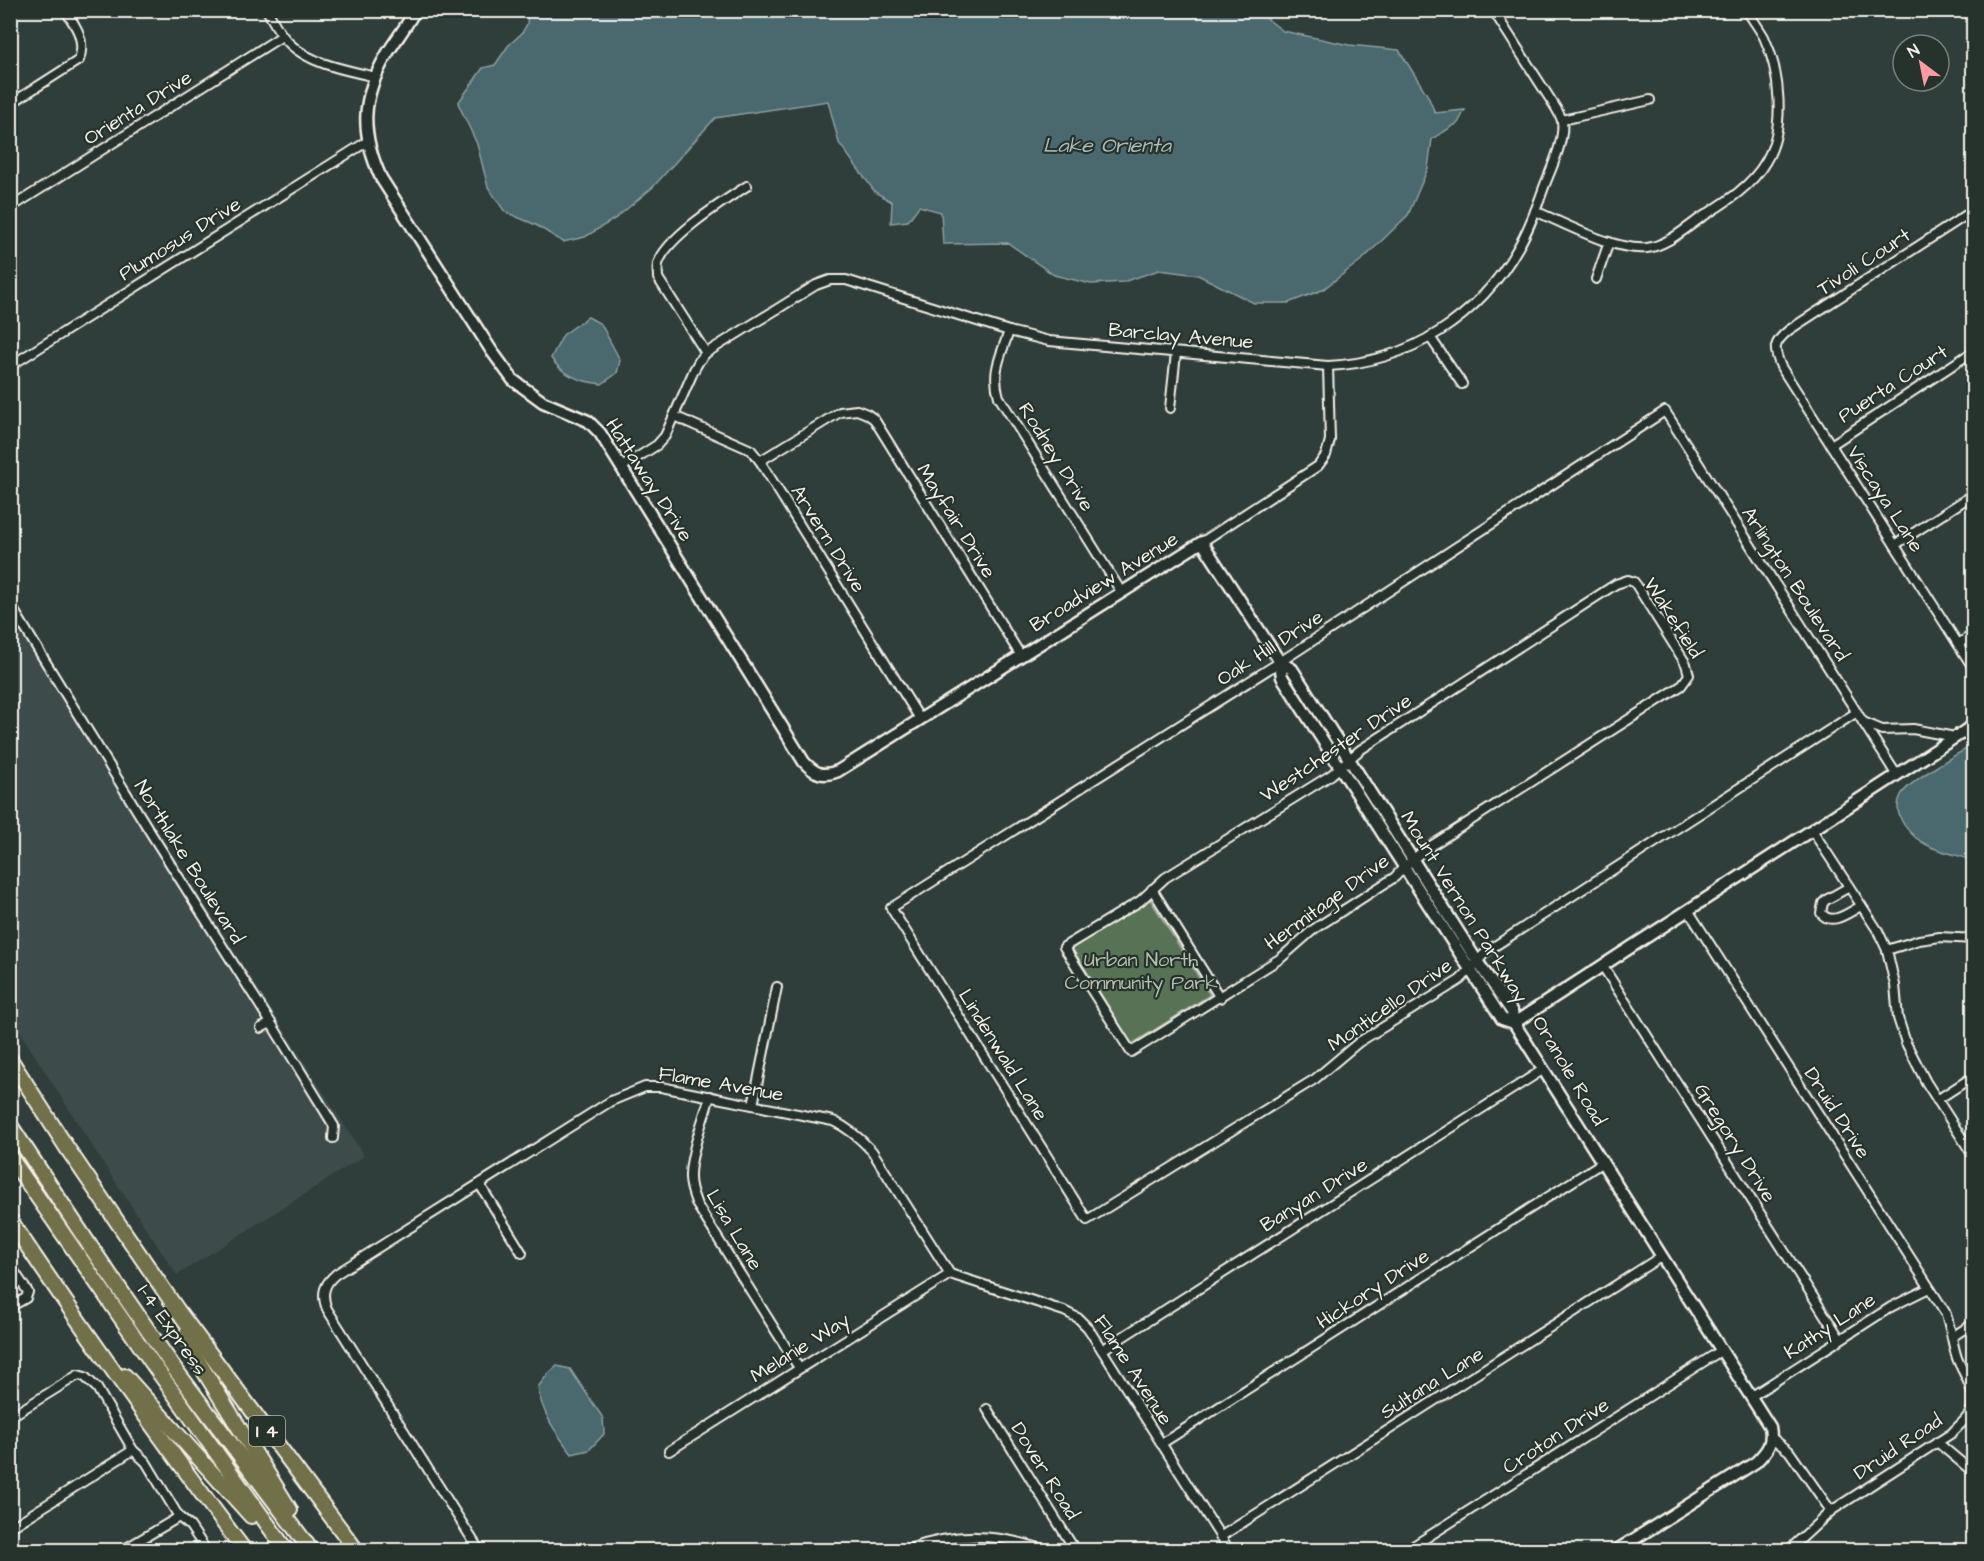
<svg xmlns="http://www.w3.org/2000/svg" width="1984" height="1561" viewBox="0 0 1984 1561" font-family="'Architects Daughter',sans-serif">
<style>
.built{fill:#3d4b4c}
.green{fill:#597257;stroke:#a6b2a0;stroke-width:1.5}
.water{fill:#48696e;stroke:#8d9f9f;stroke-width:1.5}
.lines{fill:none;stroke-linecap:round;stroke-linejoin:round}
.street-casing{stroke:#f4f1e8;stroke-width:12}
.secondary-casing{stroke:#f4f1e8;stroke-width:15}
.highway-casing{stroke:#f4f1e8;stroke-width:18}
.street{stroke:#26332d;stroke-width:8}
.secondary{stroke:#26332d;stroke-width:10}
.highway{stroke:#726f4a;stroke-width:14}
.labels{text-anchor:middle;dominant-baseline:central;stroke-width:4.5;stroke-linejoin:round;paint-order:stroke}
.shield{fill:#26332d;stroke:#b6b8b0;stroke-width:1.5}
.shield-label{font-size:18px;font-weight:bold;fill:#f4f1e8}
.street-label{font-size:20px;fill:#f4f1e8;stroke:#26332d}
.park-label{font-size:20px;fill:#b6beae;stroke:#26332d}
.water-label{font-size:21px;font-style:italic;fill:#afbbb7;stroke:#26332d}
</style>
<rect width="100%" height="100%" fill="#303e3b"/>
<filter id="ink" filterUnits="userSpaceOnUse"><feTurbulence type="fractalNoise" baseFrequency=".0167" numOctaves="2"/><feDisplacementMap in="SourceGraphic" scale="12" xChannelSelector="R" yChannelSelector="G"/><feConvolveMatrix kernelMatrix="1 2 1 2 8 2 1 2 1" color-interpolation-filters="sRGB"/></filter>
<g filter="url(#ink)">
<polygon class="built" points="10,612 148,837 265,1021 255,1026 260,1034 270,1029 327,1119 329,1127 328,1142 337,1144 337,1124 273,1016 155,832 79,707 364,1156 177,1275 103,1163 11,1018"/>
<polygon class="green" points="1150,899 1210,995 1132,1044 1072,948"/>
<g class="water">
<polygon points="1257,11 1283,31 1349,45 1399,50 1428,96 1435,113 1465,110 1458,123 1432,139 1428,168 1408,215 1364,258 1322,290 1288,303 1254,303 1198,275 1159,270 1123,282 1091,284 1054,275 1008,243 943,244 941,212 919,206 908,221 891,223 892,202 875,192 839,143 828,101 715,118 653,187 616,218 585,237 563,242 536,225 505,212 488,187 477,144 458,103 483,68 495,65 508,46 522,33 527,24 528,11"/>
<path d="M588 317 601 324 620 360 617 373 602 384C582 382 562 375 551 358L563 335Z"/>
<path d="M1973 746V861C1960 855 1943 853 1929 846 1912 838 1890 816 1901 795 1907 783 1959 752 1973 746Z"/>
<path d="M557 1366 570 1369 603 1418 604 1434 589 1450 572 1454C557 1434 541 1413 538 1387L548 1374Z"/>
</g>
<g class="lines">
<defs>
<g id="street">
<path d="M267 10C274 23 281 36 291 45 313 65 348 70 375 77"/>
<path d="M10 104 79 60C86 40 76 26 65 10"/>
<polyline points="1562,120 1650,100"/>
<polyline points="10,208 282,36"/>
<path d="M1974 210 1789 330C1773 343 1773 348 1781 367L1974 669"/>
<path d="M1535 211C1566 224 1614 251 1647 248 1666 246 1686 228 1702 217 1726 202 1752 186 1766 161 1786 128 1780 71 1764 37 1759 28 1752 19 1747 10"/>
<polyline points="1596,279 1609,242"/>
<path d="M1009 331C1001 356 991 371 999 397L1122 593"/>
<polyline points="1430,337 1462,384"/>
<path d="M706 353 658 278C658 273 657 269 658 264 666 237 724 201 747 186"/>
<polyline points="10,366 368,141"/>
<polyline points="1170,408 1176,353"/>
<polyline points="674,416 751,450 760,461 920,719"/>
<polyline points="1831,445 1974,351"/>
<polyline points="760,461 840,412 857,410 867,414 874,419 1021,656"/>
<path d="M622 467 657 445 665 436 694 370 699 361 706 353 816 285 830 280H846L1009 331 1049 341 1328 366C1410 362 1479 318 1519 246 1530 227 1537 207 1544 187 1551 169 1565 140 1562 121 1561 116 1557 110 1554 105L1493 10"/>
<polyline points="1202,542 1318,466 1326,455 1330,440 1328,366"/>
<polyline points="1895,545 1974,494"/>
<polygon points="1628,580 1634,582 1637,586 1686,664 1689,675 1681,686 1423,851 1404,867 1395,877 1314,929 1281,958 1131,1052 1064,947 1140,901 1165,878 1331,775 1360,750 1616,584"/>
<polyline points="10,604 152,835 271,1023 334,1126 333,1138"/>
<polyline points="1958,644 1974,634"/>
<polyline points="1857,712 1487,951 1460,980 1359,1042 1315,1079 1087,1220 891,908 1280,662 1665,411 1896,774"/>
<polyline points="1863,722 1882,730 1913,729 1955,737"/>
<polyline points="1812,830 1878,931 1887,950 1895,985 1898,1018 1906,1043 1926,1082 1974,1157"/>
<path d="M1849 887 1826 900 1823 903 1821 913C1832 927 1849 912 1861 906"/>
<polyline points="1152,889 1220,998"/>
<path d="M1688 910 1945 1312C1951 1327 1952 1343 1957 1358 1964 1376 1981 1396 1968 1416 1964 1422 1957 1427 1952 1433L1831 1511 1789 1550"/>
<polyline points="1887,950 1919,940 1940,937 1974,939"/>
<polyline points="1602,965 1840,1339"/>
<polyline points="261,1028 271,1023"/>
<path d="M710 1096C704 1118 689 1157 690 1178 690 1188 694 1197 697 1205L799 1368"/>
<polyline points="1937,1100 1974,1076"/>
<polyline points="753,1105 777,987"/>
<polyline points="480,1185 522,1253"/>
<polyline points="10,1265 28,1292 26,1298 10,1307"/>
<polyline points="1952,1337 1974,1323"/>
<polyline points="1102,1350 1544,1069"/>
<polyline points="1752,1396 1891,1307 1929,1288"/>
<polyline points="987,1409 1075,1550"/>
<polyline points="10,1417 78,1375 85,1377 97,1388 133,1450 146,1462 179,1517 190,1526 206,1550"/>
<polyline points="1772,1438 1789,1451 1831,1511"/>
<polyline points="1937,1442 1974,1473"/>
<polyline points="1161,1444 1603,1162"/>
<polyline points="669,1451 950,1274"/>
<polyline points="10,1528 133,1450"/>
<polyline points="1220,1537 1662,1256"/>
<polyline points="10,1547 13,1550"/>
<polyline points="123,1550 179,1517"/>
<path d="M479 1550 327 1309C321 1294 324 1284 336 1274L611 1101 645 1087H661L833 1121C849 1128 860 1138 872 1151L950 1274 1064 1311 1078 1318 1088 1328 1229 1550"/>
<path d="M906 1550C956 1532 995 1533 1045 1550"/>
<polyline points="1407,1550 1722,1350"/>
</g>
<g id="secondary">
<path d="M415 10C407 26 396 39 387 54 361 98 360 132 381 178L491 350 513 380 543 402 588 421 600 433 804 762C815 774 823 777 838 771L1202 542 1280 662 1282 677 1502 1019 1514 1023"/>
<path d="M1280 662 1292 669 1477 961 1512 1012 1514 1023 1770 1427C1773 1443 1768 1450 1756 1462L1617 1550"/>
<polyline points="1514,1023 1974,725"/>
</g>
<g id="highway">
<polyline points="10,1059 67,1148 178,1311 356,1550"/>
<polyline points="10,1125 88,1243 174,1368 311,1550"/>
<polyline points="10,1157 155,1367 286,1550"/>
<path d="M10 1220C85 1333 163 1442 244 1550"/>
<polyline points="187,1333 196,1358 290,1510"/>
<polyline points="125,1376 251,1516"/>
</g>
</defs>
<use href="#street" class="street-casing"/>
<use href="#secondary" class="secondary-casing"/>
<use href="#highway" class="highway-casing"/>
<use href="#street" class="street"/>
<use href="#secondary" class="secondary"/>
<use href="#highway" class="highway"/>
</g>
</g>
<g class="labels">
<rect class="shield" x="249" y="1416" width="36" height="30" rx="4.5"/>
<g class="shield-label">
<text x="267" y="1431">I 4</text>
</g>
<g class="street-label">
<text transform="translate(138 108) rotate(-32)">Orienta Drive</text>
<text transform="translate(180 239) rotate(-32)">Plumosus Drive</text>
<text transform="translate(1864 262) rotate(-33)">Tivoli Court</text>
<text transform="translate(1181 336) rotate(5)">Barclay Avenue</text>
<text transform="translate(1893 384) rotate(-33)">Puerta Court</text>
<text transform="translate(1056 457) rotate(58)">Rodney Drive</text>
<text transform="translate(649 480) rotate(57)">Hattaway Drive</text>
<text transform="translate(1885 499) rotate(57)">Viscaya Lane</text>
<text transform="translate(956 521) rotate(58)">Mayfair Drive</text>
<text transform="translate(828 539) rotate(58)">Arvern Drive</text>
<text transform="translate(1104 582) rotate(-32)">Broadview Avenue</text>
<text transform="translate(1795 584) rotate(57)">Arlington Boulevard</text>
<text transform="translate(1673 618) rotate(57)">Wakefield</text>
<text transform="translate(1270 648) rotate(-33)">Oak Hill Drive</text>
<text transform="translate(1336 748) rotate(-34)">Westchester Drive</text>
<text transform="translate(189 862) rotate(58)">Northlake Boulevard</text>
<text transform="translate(1327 902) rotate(-36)">Hermitage Drive</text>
<text transform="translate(1464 907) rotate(58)">Mount Vernon Parkway</text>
<text transform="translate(1390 1005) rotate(-35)">Monticello Drive</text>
<text transform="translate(1003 1055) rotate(58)">Lindenwald Lane</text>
<text transform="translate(1569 1071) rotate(59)">Oranole Road</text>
<text transform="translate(721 1084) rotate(10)">Flame Avenue</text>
<text transform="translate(1837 1113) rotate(57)">Druid Drive</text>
<text transform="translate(1735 1143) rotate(58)">Gregory Drive</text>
<text transform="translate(1314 1195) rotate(-32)">Banyan Drive</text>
<text transform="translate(734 1230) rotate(59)">Lisa Lane</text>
<text transform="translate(1373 1289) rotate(-33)">Hickory Drive</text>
<text transform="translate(1830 1326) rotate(-33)">Kathy Lane</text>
<text transform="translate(172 1330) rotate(55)">I-4 Express</text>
<text transform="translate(800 1348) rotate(-32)">Melanie Way</text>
<text transform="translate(1133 1370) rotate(57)">Flame Avenue</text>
<text transform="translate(1432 1383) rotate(-32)">Sultana Lane</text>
<text transform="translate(1556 1436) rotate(-33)">Croton Drive</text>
<text transform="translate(1898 1447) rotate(-34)">Druid Road</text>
<text transform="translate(1045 1471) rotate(58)">Dover Road</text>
</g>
<g class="park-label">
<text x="1141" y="960">Urban North<tspan x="1141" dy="23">Community Park</tspan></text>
</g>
<g class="water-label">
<text x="1107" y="145">Lake Orienta</text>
</g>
</g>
<rect width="1984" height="1561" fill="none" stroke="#26332d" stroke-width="36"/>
<rect x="18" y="18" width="1948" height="1525" fill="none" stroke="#f4f1e8" stroke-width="2" filter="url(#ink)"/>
<g transform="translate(1921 63) rotate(328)"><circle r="28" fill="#26332d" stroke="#787f78" stroke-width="1.5"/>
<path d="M0-4.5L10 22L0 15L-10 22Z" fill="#ff9aa2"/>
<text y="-9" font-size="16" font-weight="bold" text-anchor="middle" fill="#f4f1e8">N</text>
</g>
</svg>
